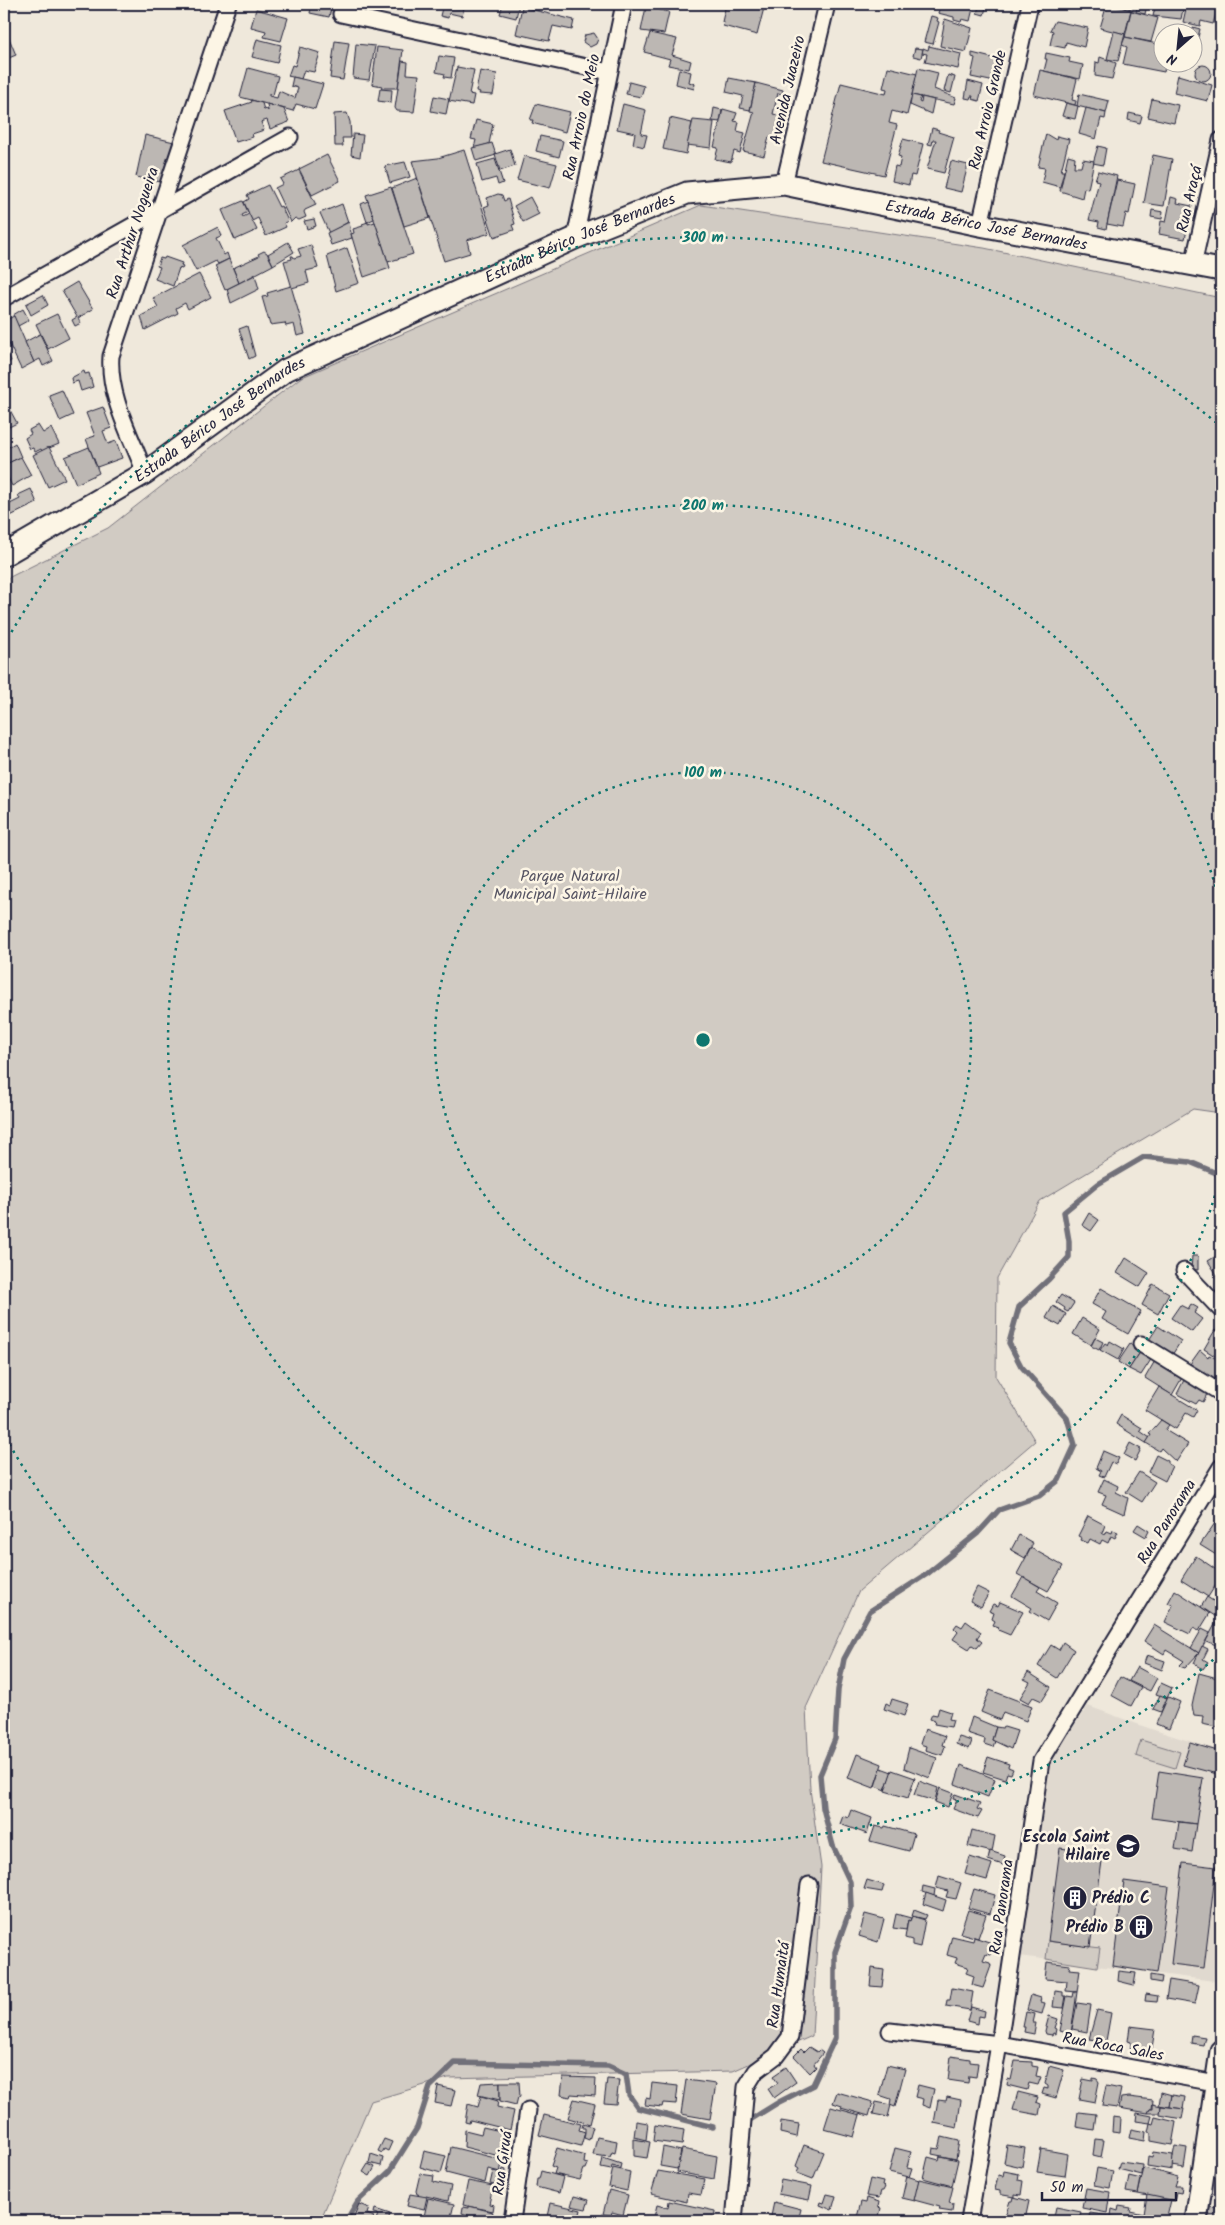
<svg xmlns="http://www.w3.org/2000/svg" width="1225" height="2225" viewBox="0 0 1225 2225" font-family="Kalam,sans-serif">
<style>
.built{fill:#e0d9cf}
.green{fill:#d1cbc3;stroke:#7a767f}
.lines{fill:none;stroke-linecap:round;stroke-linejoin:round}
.stream{stroke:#716f79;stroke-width:5.5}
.building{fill:#bcb7b3;stroke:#22223b}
.street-casing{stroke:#22223b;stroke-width:19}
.secondary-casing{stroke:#22223b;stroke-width:25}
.street{stroke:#fcf5e5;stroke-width:15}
.secondary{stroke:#fcf5e5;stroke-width:21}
.ring{fill:none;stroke:#0f766e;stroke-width:2.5;stroke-dasharray:2.5 5}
.labels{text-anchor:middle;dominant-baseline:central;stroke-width:5;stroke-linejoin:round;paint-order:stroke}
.street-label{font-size:16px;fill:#22223b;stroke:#fcf5e5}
.park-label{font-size:16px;fill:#575564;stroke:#fcf5e5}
.poi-label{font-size:16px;font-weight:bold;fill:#22223b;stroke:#fcf5e5;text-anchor:end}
.centre{fill:#0f766e;stroke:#fcf5e5;stroke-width:2.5}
.ring-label{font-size:15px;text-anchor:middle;font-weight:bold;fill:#0f766e;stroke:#fcf5e5;stroke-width:5;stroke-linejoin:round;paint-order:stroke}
</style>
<rect width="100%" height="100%" fill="#efe8db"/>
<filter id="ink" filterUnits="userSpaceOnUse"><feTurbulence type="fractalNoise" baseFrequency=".02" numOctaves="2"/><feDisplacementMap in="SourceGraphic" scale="10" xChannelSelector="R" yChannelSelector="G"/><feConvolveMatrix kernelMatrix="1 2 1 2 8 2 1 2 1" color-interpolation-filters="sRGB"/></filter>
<g filter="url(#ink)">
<polygon class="built" points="1088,1706 1151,1729 1221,1751 1221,1929 1214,1981 1019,1956 1048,1764"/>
<g class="green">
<polygon points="701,205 984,248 1221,298 1221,1113 1193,1109 1040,1201 997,1278 996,1377 1035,1441 859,1591 806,1708 810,1789 821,1867 812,2036 733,2071 448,2078 371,2101 320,2221 4,2221 4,580 108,528 300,378"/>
<polygon points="1141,1740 1180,1752 1175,1768 1136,1756"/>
<polygon points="1048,1941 1100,1948 1097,1967 1046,1959"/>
</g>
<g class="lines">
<g class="stream">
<polyline points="750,2120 779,2102 813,2085 835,2038 835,1952 851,1907 850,1882 833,1846 823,1808 820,1775 835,1739 838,1690 844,1659 870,1611 927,1574 978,1533 999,1510 1039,1496 1059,1480 1075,1445 1067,1418 1021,1366 1009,1343 1019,1307 1049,1279 1069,1257 1069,1241 1064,1212 1098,1184 1144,1157 1190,1162 1221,1175"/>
<polyline points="346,2221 358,2201 390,2171 417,2128 430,2087 455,2063 608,2066 626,2074 629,2095 638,2108 713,2127"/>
</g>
</g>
<g class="building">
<polygon points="312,4 332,4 329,17 310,13"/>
<polygon points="443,4 465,4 462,16 449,13 448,18 440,16"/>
<polygon points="503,4 519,4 516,18 500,14"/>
<polygon points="523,4 539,4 538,11 522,7"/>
<polygon points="726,4 765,4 757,35 723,26 724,22 722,22"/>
<polygon points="941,4 974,4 970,21 962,19 961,22 954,20 954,17 938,13"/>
<polygon points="980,4 987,4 984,15 977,13"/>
<polygon points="1107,4 1131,10 1125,34 1100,28"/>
<polygon points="1109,4 1133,4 1132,9"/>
<polygon points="1138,4 1147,5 1145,14 1136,12"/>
<polygon points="1156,4 1184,4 1181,19 1153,16"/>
<polygon points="1187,4 1217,10 1213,24 1201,21 1200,26 1183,22"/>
<polygon points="522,7 574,20 572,30 553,26 549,41 516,34"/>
<polygon points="646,7 669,12 664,34 641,31"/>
<polygon points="256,9 288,18 281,41 264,37 266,31 251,27"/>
<polygon points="1131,11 1158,18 1151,42 1125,37"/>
<polygon points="931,16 938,18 937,21 939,22 933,44 924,42"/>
<polygon points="945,19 972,28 966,52 940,46"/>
<polygon points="1055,21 1088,28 1084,47 1066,42 1065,48 1050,45 1053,31 1050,30"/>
<polygon points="4,26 16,55 4,60"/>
<polygon points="1193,27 1200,29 1195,50 1192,49 1192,32 1183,32 1184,29 1192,31"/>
<polygon points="1114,31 1125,34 1118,61 1107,59"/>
<polygon points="594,33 598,39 596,44 590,47 583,42 585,35"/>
<polygon points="650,33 677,39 672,55 691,61 689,69 668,65 670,59 644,52"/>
<polygon points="1125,37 1162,45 1162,62 1166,62 1164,72 1123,64 1127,47 1122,45"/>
<polygon points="257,39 281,45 277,63 252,57"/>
<polygon points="335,41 349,43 343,80 330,78"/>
<polygon points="356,44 375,46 369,80 353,78"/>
<polygon points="929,46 961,54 958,69 925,62 927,54 922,53 923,48 928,50"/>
<polygon points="300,47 320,53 314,72 304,70 301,79 288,76 292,65 295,66"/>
<polygon points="377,47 403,50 398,88 381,88 382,86 372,84"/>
<polygon points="915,48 923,49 921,58 913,56"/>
<polygon points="972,53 1000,60 995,82 971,77 975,58 972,57"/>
<polygon points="1046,53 1070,58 1069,62 1083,65 1080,79 1044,71 1047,59 1045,59"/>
<polygon points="439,56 454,58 451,78 444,77 445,74 436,72"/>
<polygon points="1100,57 1116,63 1112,79 1095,76 1096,62 1099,63"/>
<polygon points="402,61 408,62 407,74 419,75 414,112 397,111 395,108"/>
<circle cx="1203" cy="73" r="8"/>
<polygon points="457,67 474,70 469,94 474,95 472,105 449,101"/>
<polygon points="888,67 917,74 907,115 892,111 889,123 897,125 884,175 821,161 841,83 886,94 887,89 883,88"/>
<polygon points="248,68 278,76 273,95 269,94 269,96 277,98 279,91 295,98 298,88 291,86 293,77 323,84 315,109 296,104 293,111 240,97"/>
<polygon points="918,68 938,73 934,89 956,98 954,104 912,95"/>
<polygon points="679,69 691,72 689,82 695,84 694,89 676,84"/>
<polygon points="1040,70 1077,79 1072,100 1076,101 1075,105 1034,95"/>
<polygon points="480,71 497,74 493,95 479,94 480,92 476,91"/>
<polygon points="948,75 955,77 951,93 944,91"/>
<polygon points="1178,75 1212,85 1208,101 1174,93"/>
<polygon points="729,78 756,83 750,110 740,108 743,96 726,92"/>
<polygon points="968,81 983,85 979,101 972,99 973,96 971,96 970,99 965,98"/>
<polygon points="629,82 644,86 641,97 626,94"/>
<polygon points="756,83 783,90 782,94 778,93 773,114 783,116 778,139 769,137 764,156 743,151 754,112 750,111"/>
<polygon points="380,89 392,90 391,103 378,101"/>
<polygon points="1079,94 1109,101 1106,113 1077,106"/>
<polygon points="912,95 921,97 919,102 921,103 922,97 934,100 931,114 910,105"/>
<polygon points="434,96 449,99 446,114 431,111"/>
<polygon points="1152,99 1178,105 1174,123 1148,117"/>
<polygon points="251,100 262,103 264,110 267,109 268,111 267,104 284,109 289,122 270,129 267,120 261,122 264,130 252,134 253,137 236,142 225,111 252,102"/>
<polygon points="1066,103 1078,106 1075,119 1062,116"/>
<polygon points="536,104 570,112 565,132 532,123 533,120 530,120"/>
<polygon points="623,104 646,110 641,134 647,135 644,147 633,144 635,133 617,129"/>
<polygon points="714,108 722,110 720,122 712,121"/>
<polygon points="1086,108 1106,113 1105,119 1101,118 1096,139 1079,134"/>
<polygon points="723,109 737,113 734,121 739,122 737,131 745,133 740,153 734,151 731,162 715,159 718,148 714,147"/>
<polygon points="347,113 350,122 351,138 342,138 343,146 335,146 334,114"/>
<polygon points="1129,113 1142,116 1140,123 1128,120"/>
<polygon points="670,118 692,123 686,154 663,149"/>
<polygon points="476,120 493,124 489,144 474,148 476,140 471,139"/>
<polygon points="693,120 714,122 711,148 687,145"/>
<polygon points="932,128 939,130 938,132 954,137 944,173 927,169 936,140 933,140 932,145 928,144"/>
<polygon points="353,134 363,135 360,157 351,155"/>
<polygon points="1046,134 1056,140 1057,136 1069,139 1061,171 1064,171 1060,187 1042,182 1045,168 1038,167"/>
<polygon points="145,135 174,142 165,183 136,177"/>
<polygon points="540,136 563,141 559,157 536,151"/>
<polygon points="903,139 923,144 915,176 911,175 909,185 892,181 895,166 899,167 901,157 898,156"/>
<polygon points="492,143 496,155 476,161 472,148"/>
<polygon points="1098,146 1106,148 1103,165 1093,163"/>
<polygon points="510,149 515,166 500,171 495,154"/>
<polygon points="464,150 490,233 467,240 470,253 444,261 412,161 438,158"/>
<polygon points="327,155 340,181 312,195 299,169"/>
<polygon points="1068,155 1075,157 1074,167 1081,167 1083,159 1094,161 1088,189 1084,188 1082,198 1060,191"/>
<polygon points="1153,155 1172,159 1164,206 1144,203"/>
<polygon points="524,156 557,164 550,188 517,180"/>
<polygon points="495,159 503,183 498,185 496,178 482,182 477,164"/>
<polygon points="951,161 968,165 961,192 944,188"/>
<polygon points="405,162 410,177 390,183 385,166"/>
<polygon points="299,170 316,205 305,210 304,212 306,217 299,220 295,218 291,222 275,188 283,184 280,179"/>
<polygon points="1098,171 1117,176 1106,229 1098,227 1099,222 1089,220 1099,181 1095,180"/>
<polygon points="417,178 430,218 404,226 392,188"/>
<polygon points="1117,180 1135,184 1129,214 1126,213 1123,227 1107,224"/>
<polygon points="268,185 279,207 281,206 288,221 284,223 286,227 266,236 258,218 252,221 244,202 249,199 247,195"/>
<polygon points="391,187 413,254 388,262 366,195"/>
<polygon points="498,194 502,195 504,201 508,199 515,224 512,225 514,230 494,237 484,207 489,205 487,198"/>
<polygon points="530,197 539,214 523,222 514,206"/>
<polygon points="1171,197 1178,199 1177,203 1192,206 1185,239 1159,234 1161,221 1166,222"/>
<polygon points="243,201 248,212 242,215 243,217 249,214 257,230 235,240 222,210"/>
<polygon points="368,201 374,219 367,222 361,204"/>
<polygon points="342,204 348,222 329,233 320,213"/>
<polygon points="1152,210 1163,212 1162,219 1151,217"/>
<polygon points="314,219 316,226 307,229 304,221"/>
<polygon points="349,222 352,238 331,245 327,233"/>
<polygon points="368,222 368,224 375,222 390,268 364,277 351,234 354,233 353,229 363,226 362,224"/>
<polygon points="218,227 221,236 216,238 224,255 227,253 229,259 218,264 216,261 196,271 183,245"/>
<polygon points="288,242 294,252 273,265 268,254"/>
<polygon points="311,245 318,268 306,271 309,283 292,288 284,261 292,259 291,256 293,256 294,258 301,256 298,249"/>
<polygon points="347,248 359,283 336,291 327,256"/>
<polygon points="264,251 267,253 273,265 239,283 233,268 259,256 258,254"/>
<polygon points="165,257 182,263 181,266 183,267 182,269 179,268 173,286 155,279 160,267 157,266 160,258 164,259"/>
<polygon points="229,259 239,283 225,290 215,266"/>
<polygon points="199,274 211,297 188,309 185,303 176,308 178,313 145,330 141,316 158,307 153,298"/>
<polygon points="255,275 259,289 231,303 227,289"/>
<polygon points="77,282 93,309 78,318 81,323 75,326 72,320 77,317 62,291"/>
<polygon points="291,286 305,334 297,336 294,324 286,326 285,323 270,325 262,297 268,296 267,293"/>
<polygon points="43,295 48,305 31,315 26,304"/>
<polygon points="23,309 29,320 18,326 13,315"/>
<polygon points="57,314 69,338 48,349 36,324"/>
<polygon points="14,316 34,362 21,369 4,333 4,321"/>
<polygon points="247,326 255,356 249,359 239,329"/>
<polygon points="40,334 53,361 43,366 40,359 34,362 25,342"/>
<polygon points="4,346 11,361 4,365"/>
<polygon points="84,371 85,374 89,373 93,387 81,391 78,381 72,383 71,378"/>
<polygon points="62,390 73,415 60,421 49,395"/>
<polygon points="103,407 111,428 103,431 108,444 116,441 122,458 97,467 86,439 95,436 86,413"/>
<polygon points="10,410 17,423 9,427 4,413"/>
<polygon points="38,425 43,433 51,428 59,444 42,451 41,449 35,452 33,448 30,449 25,438 31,434 29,430"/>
<polygon points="15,443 21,457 6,464 4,460 4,450"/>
<polygon points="49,447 65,479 48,487 33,455"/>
<polygon points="89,447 99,473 76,484 65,457"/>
<polygon points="21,457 31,475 12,486 4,470 4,460 6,464"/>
<polygon points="6,487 10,495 7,496 10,504 20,499 18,495 31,489 37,503 4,519 4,489"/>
<polygon points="1089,1213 1099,1220 1091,1231 1082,1225"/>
<polygon points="1221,1253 1221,1281 1208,1261"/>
<polygon points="1192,1256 1198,1256 1198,1270 1191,1269"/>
<polygon points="1126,1258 1149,1273 1140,1287 1117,1273"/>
<polygon points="1153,1284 1169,1293 1158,1314 1142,1305"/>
<polygon points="1101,1288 1141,1311 1128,1334 1102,1319 1106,1312 1092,1304"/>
<polygon points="1061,1295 1074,1303 1068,1312 1064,1310 1065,1308 1056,1302"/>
<polygon points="1191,1304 1198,1308 1194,1313 1202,1319 1192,1332 1171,1318 1180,1305 1188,1309"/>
<polygon points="1053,1306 1066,1314 1060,1326 1046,1318"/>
<polygon points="1082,1318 1100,1329 1091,1345 1073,1334"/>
<polygon points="1158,1326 1181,1341 1172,1355 1149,1340"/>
<polygon points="1215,1330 1221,1334 1221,1360 1204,1349"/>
<polygon points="1095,1338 1103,1342 1099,1350 1091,1346"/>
<polygon points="1110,1341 1124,1349 1118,1360 1100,1350 1105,1343 1108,1345"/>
<polygon points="1130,1344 1141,1351 1129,1369 1118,1362"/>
<polygon points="1200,1350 1208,1357 1209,1355 1221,1361 1221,1388 1190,1364"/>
<polygon points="1141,1351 1152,1358 1141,1375 1129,1369"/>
<polygon points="1156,1359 1183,1376 1172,1395 1145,1378"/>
<polygon points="1185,1378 1208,1392 1203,1402 1199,1400 1196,1404 1177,1394"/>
<polygon points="1159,1387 1197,1410 1193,1417 1186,1413 1176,1429 1145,1410"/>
<polygon points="1121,1415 1142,1428 1140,1431 1150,1438 1146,1443 1116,1424"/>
<polygon points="1161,1420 1169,1425 1165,1430 1188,1444 1176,1462 1161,1448 1159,1451 1146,1443 1151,1435 1149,1434"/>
<polygon points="1130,1443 1141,1449 1135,1461 1124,1455"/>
<polygon points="1103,1451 1119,1458 1116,1464 1111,1462 1104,1477 1099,1475 1101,1471 1096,1468"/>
<polygon points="1156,1455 1168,1461 1168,1464 1172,1466 1165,1481 1148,1472"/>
<polygon points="1139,1472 1155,1482 1142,1502 1126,1492"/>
<polygon points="1104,1479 1118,1486 1116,1492 1128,1498 1124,1514 1102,1504 1106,1495 1098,1492"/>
<polygon points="1088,1516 1105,1525 1102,1533 1105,1535 1107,1531 1112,1533 1113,1530 1118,1532 1115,1538 1111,1536 1108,1543 1102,1540 1100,1544 1090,1539 1088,1543 1081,1540 1082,1538 1078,1536"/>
<polygon points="1215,1523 1221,1527 1221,1558 1200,1545"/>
<polygon points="1138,1524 1149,1531 1146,1537 1134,1530"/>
<polygon points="1019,1535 1033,1543 1025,1558 1011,1550"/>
<polygon points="1031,1548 1063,1566 1048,1591 1017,1574"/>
<polygon points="1196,1556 1221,1573 1221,1577 1208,1597 1181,1580"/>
<polygon points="1023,1577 1040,1587 1037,1591 1057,1603 1047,1621 1030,1611 1032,1608 1012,1596"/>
<polygon points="977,1587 989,1593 981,1607 970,1601"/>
<polygon points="1175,1590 1210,1613 1199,1631 1193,1628 1190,1634 1165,1622 1173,1605 1168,1603"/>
<polygon points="1207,1597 1221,1606 1218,1618 1201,1607"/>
<polygon points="1000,1602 1023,1612 1010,1635 998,1630 999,1627 993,1625 995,1621 992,1619 994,1613 989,1611 993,1604 998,1606"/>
<polygon points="1218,1619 1221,1621 1221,1647 1206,1641"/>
<polygon points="966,1621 981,1632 977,1638 982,1642 977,1648 972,1645 969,1649 953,1639 958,1632 954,1628 957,1624 962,1627"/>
<polygon points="1154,1625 1199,1653 1185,1668 1179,1666 1184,1661 1166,1650 1164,1654 1144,1641"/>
<polygon points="1202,1629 1210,1633 1199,1653 1191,1648"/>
<polygon points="1063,1642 1074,1650 1057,1678 1038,1666 1051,1645 1059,1650"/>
<polygon points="1202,1646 1208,1649 1203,1659 1208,1662 1203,1669 1194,1663"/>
<polygon points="1147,1655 1165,1661 1162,1670 1144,1663"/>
<polygon points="1137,1667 1157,1678 1150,1691 1129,1681"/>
<polygon points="1028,1672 1051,1687 1042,1701 1033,1697 1029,1703 1020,1698 1030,1682 1024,1679"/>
<polygon points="1199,1673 1221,1679 1221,1728 1202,1724 1203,1716 1194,1715 1192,1706"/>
<polygon points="1120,1677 1141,1688 1131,1706 1111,1695"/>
<polygon points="1161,1683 1172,1688 1167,1698 1156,1694"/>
<polygon points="990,1690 1032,1706 1026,1721 1003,1712 1000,1720 981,1712"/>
<polygon points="1160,1695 1167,1698 1161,1712 1153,1709"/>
<polygon points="1168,1697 1180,1702 1169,1729 1156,1724"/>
<polygon points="892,1699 908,1704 904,1716 884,1709 886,1703 890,1705"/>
<polygon points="939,1708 951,1712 949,1719 953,1720 951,1727 934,1724 935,1721 930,1719 932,1714 937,1715"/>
<polygon points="972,1717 996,1727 992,1740 995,1741 993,1747 984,1744 985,1739 967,1733"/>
<polygon points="996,1727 1002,1728 1004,1727 1017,1731 1011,1749 992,1740"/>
<polygon points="925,1729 945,1736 942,1745 945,1746 942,1755 925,1750 926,1746 920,1744"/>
<polygon points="959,1737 972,1741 969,1749 956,1744"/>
<polygon points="1190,1743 1221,1752 1221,1775 1183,1765"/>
<polygon points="909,1748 937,1758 930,1778 904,1768"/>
<polygon points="857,1754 882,1764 874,1788 848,1778"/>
<polygon points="988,1757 1009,1764 1008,1767 1013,1769 1011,1774 1007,1773 1005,1779 983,1772"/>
<polygon points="961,1765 995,1779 988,1797 955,1784"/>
<polygon points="881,1768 892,1772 885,1790 875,1786"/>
<polygon points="892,1770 915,1778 908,1798 885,1791"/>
<polygon points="1159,1771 1203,1778 1196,1824 1152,1818"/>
<polygon points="919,1781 938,1788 935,1801 914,1795"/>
<polygon points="940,1788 953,1793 948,1807 935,1802"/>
<polygon points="955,1794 980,1803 977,1809 982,1811 978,1818 953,1809 957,1800 953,1799"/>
<polygon points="851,1810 872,1818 867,1834 840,1824 843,1816 848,1818"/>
<polygon points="1179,1822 1196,1824 1192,1852 1175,1849"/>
<polygon points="875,1826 884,1828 885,1826 914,1834 909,1851 870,1841"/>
<polygon points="972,1830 995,1836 992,1852 968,1846"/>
<polygon points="1060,1848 1103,1854 1090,1947 1048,1941"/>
<polygon points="990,1851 1005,1856 1003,1865 988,1860"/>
<polygon points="970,1857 992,1864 987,1880 965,1874"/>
<polygon points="1183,1863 1216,1867 1204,1968 1171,1964"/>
<polygon points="939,1876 961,1883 956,1899 946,1897 948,1891 936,1888"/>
<polygon points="867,1880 884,1885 882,1892 864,1889"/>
<polygon points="1124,1881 1169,1887 1157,1973 1113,1966"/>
<polygon points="923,1886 935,1889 934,1896 922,1892"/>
<polygon points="974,1889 995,1895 990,1914 968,1908"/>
<polygon points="926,1893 946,1900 943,1911 923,1904"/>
<polygon points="914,1910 927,1915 925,1919 912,1916"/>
<polygon points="968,1910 986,1915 978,1938 960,1933"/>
<polygon points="865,1914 884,1919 878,1942 859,1936"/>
<polygon points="896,1914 911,1918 910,1921 908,1920 906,1930 893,1928"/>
<polygon points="912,1916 925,1920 920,1947 912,1945 912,1940 905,1938 908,1920 910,1921"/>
<polygon points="952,1936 973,1941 974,1937 992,1943 990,1947 988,1947 987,1949 992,1951 990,1955 986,1954 983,1961 990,1963 991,1966 983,1988 972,1985 974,1976 966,1973 968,1967 955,1963 957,1958 947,1955"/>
<polygon points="1047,1962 1070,1965 1069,1969 1080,1970 1077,1992 1066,1991 1067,1981 1045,1979"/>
<polygon points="872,1968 884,1970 882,1987 870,1986"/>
<polygon points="1119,1971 1136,1973 1134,1985 1118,1981"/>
<polygon points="1150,1975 1162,1977 1161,1983 1150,1981"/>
<polygon points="1169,1980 1199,1985 1195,2004 1166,1999"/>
<polygon points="952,1988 973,1992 970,2010 946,2006 947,2000 950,2000"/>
<polygon points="1055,1991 1063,1992 1063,1996 1066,1996 1064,2008 1053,2007"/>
<polygon points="1074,1992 1077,1992 1071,2034 1060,2031 1067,1996 1073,1997"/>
<polygon points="1146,1994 1158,1996 1157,2002 1145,2001"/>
<polygon points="1031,1995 1041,1998 1040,2002 1045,2003 1042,2014 1027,2010"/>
<polygon points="1077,2003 1091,2005 1087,2032 1072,2029"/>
<polygon points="971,2007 985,2011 984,2017 979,2016 978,2024 967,2021"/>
<polygon points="1097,2010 1111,2013 1106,2041 1089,2039"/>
<polygon points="1026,2012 1035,2014 1033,2023 1036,2023 1034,2034 1024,2032 1025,2027 1023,2027"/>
<polygon points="1049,2016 1058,2019 1055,2028 1057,2029 1056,2034 1053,2033 1052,2035 1046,2034 1045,2031"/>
<polygon points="1130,2026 1155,2029 1151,2054 1130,2051 1131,2042 1128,2041"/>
<polygon points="1192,2035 1205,2037 1203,2045 1191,2043"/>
<polygon points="809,2047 817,2052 819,2050 823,2053 814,2064 816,2067 810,2073 794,2056 801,2049 804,2052"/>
<polygon points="951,2056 970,2059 970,2062 978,2063 976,2077 969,2076 968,2083 948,2080"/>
<polygon points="1015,2061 1032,2062 1032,2066 1038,2067 1036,2076 1041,2077 1038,2085 1029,2083 1027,2090 1007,2085 1008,2079 1011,2080"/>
<polygon points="887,2065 905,2069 895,2107 890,2105 891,2099 879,2095"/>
<polygon points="1049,2066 1064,2070 1056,2098 1042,2094 1044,2088 1048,2089 1048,2086 1045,2084"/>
<polygon points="786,2067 796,2082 774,2098 768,2089 778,2083 773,2076"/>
<polygon points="563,2077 596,2078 595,2096 571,2094 570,2097 561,2095"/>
<polygon points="1093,2078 1097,2079 1099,2082 1095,2102 1079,2099 1083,2079 1093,2081"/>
<polygon points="607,2079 619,2080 616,2104 604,2103"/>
<polygon points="686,2080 716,2084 710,2119 681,2114"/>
<polygon points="500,2082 500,2100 478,2095 481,2083"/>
<polygon points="500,2082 519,2082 520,2097 518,2097 516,2105 500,2101"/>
<polygon points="652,2083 678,2086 676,2104 663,2103 662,2107 645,2105 646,2098 650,2099"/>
<polygon points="918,2085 934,2089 930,2108 922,2105 923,2099 915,2097"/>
<polygon points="438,2086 455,2090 451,2106 435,2103"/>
<polygon points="1106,2086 1121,2089 1117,2108 1102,2106"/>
<polygon points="837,2092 873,2102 869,2116 841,2108 842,2106 833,2103"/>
<polygon points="1018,2092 1038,2097 1036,2102 1041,2104 1039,2115 1013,2110"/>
<polygon points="1161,2092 1172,2095 1170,2107 1159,2105"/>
<polygon points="1172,2095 1185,2097 1183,2109 1170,2107"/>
<polygon points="481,2096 498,2101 497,2107 514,2111 510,2130 470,2120 469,2123 465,2122 468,2104 478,2107"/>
<polygon points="947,2097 961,2100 957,2128 934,2123 938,2100 946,2101"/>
<polygon points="1129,2097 1153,2100 1152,2109 1150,2109 1148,2113 1119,2108 1121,2098"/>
<polygon points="574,2099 595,2104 590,2124 568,2118"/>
<polygon points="876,2102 891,2105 888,2117 873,2114"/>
<polygon points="1153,2104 1161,2106 1160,2113 1148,2113 1150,2109 1153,2109"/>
<polygon points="1161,2106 1184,2109 1182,2119 1160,2115"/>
<polygon points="831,2107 860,2115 854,2137 824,2129"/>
<polygon points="1078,2112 1096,2114 1094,2130 1076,2127"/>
<polygon points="1137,2113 1152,2116 1150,2123 1136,2121"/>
<polygon points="544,2115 581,2124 579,2130 585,2132 581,2146 539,2135"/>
<polygon points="1113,2117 1121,2118 1120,2133 1112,2132"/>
<polygon points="1155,2117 1176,2122 1172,2145 1151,2141 1151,2133 1148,2132 1150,2123 1153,2124"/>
<polygon points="636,2121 648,2123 646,2140 634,2137"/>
<polygon points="781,2121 799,2124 797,2137 780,2133"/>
<polygon points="583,2124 593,2127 589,2140 584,2138 585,2132 585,2128 582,2128"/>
<polygon points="655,2125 684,2130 682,2145 653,2141"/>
<polygon points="483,2127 509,2133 503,2157 464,2147 465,2130 481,2134"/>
<polygon points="1131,2129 1146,2132 1145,2141 1129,2138"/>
<polygon points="597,2137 617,2141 615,2153 612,2152 610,2157 593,2155"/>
<polygon points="942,2137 959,2141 956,2159 932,2154 933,2148 939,2149"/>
<polygon points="384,2139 392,2142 388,2151 384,2149 382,2153 378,2151"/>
<polygon points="634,2139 650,2142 647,2158 634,2156"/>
<polygon points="1095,2139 1104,2140 1101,2158 1093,2156"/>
<polygon points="804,2145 824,2152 813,2179 797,2173 799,2168 796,2166"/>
<polygon points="1007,2145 1025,2148 1022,2167 1004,2163"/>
<polygon points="1175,2146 1187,2148 1184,2168 1171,2166"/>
<polygon points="451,2147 503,2160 500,2172 488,2169 485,2183 446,2173"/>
<polygon points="663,2147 681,2151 677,2169 660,2166"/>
<polygon points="557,2148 585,2156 584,2163 588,2164 586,2169 584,2169 580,2180 554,2174 556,2168 551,2166"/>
<polygon points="895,2148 911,2152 907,2167 912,2168 909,2177 889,2172"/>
<polygon points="682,2149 717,2156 714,2179 677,2172"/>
<polygon points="1041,2149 1068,2154 1065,2176 1037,2172"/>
<polygon points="424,2151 446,2156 441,2173 420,2167"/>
<polygon points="1153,2152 1173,2155 1172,2170 1147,2166 1148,2156 1152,2157"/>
<polygon points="371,2154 383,2158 381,2166 369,2163"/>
<polygon points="940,2156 958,2160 952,2186 923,2178 928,2157 939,2160"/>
<polygon points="603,2158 621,2164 620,2168 612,2166 611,2170 601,2168"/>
<polygon points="1120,2162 1143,2165 1142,2175 1118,2169"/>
<polygon points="368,2164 375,2167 370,2176 363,2172"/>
<polygon points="613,2168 630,2172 627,2191 609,2187"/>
<polygon points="1097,2168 1113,2171 1110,2188 1094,2185"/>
<polygon points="1144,2168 1178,2177 1175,2186 1182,2186 1181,2193 1176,2192 1174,2201 1138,2194"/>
<polygon points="503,2169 506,2170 503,2187 490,2184 493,2171 502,2173"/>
<polygon points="541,2171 563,2177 559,2193 536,2187 537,2179 539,2179"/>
<polygon points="658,2171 705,2179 701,2195 688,2193 687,2202 651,2194"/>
<polygon points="1004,2171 1019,2174 1018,2180 1023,2181 1021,2195 1015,2194 1015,2197 1003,2195 1000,2194 1000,2191 995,2190 998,2175 1003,2176"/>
<polygon points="420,2174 434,2176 433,2182 451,2186 448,2201 417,2194 416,2191"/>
<polygon points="907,2176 919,2180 915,2201 902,2198"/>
<polygon points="1129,2176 1141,2179 1138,2194 1126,2192"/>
<polygon points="870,2179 883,2182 882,2186 885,2187 883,2191 881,2191 879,2198 866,2196"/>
<polygon points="919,2179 953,2187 949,2203 953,2204 952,2212 939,2210 940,2207 914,2200"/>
<polygon points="781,2180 812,2186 809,2200 778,2194"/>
<polygon points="468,2181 493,2186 489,2204 494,2205 493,2211 463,2205"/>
<polygon points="1086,2188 1110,2192 1107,2213 1082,2208"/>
<polygon points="609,2190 628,2195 623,2215 612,2212 611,2215 603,2214"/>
<polygon points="410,2194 427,2197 424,2210 407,2206"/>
<polygon points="827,2194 836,2196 832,2210 820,2205 821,2202 824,2203"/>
<polygon points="1147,2195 1171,2200 1167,2217 1178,2219 1178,2221 1143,2221"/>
<polygon points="574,2196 589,2200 586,2209 571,2206"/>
<polygon points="1014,2197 1029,2201 1025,2220 1016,2221 1016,2218 1005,2216 1010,2201 1013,2201"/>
<polygon points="428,2198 454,2204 450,2221 423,2221"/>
<polygon points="867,2198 879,2202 878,2207 881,2208 878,2221 856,2221 861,2202 866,2203"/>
<polygon points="669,2201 715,2211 714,2221 665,2221 665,2220 654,2217 657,2205 668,2208"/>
<polygon points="774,2202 801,2209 798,2221 770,2221"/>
<polygon points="551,2203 581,2210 578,2221 547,2221"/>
<polygon points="359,2204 369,2208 367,2214 374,2217 371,2221 352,2221"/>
<polygon points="469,2206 493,2212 490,2221 463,2221 468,2215 462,2213 463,2207 469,2208"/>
<polygon points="1119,2206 1131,2208 1130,2211 1144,2214 1143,2221 1111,2216 1112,2209 1118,2211"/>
<polygon points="1056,2207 1081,2212 1079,2221 1053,2221"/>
<polygon points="1210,2207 1221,2209 1221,2221 1208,2221"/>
<polygon points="375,2209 390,2214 388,2221 376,2220 378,2214 374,2213"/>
<polygon points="1090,2213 1116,2217 1115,2221 1088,2221"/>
</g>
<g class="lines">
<defs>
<g id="street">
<polyline points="341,14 609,72"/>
<polyline points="784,184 827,4"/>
<polyline points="980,225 1030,4"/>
<polyline points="575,238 624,4"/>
<polyline points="1193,265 1221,140"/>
<polyline points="4,298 290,137"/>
<path d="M145 473C131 436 108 396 111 356L228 4"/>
<polyline points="1184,1271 1221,1310"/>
<polyline points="1141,1344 1221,1393"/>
<polyline points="890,2031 999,2044 1221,2084"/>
<polyline points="512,2221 528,2110"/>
<polyline points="734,2221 746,2087 756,2071 776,2056 790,2037 809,1885"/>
<polyline points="969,2221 999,2044 1041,1761 1221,1467"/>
</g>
<g id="secondary">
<path id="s1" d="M4 555 145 473 286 370 575 238 687 193 784 184 980 225 1221 270"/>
<polyline points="1196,2221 1221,2051"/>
</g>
</defs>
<use href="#street" class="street-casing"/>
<use href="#secondary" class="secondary-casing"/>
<use href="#street" class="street"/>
<use href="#secondary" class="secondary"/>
</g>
</g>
<g class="ring">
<circle cx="703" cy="1040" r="268"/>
<path d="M1221 1174A535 535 0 1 1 1221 906"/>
<path d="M1219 1655A803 803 0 0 1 4 1435M4 645A803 803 0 0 1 1219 425"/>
</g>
<defs>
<symbol id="school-disc" viewBox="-11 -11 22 22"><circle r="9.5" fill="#22223b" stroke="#fcf5e5"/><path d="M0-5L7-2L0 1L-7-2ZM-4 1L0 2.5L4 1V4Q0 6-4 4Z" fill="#fff"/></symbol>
<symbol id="building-disc" viewBox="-11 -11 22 22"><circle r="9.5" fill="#22223b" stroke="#fcf5e5"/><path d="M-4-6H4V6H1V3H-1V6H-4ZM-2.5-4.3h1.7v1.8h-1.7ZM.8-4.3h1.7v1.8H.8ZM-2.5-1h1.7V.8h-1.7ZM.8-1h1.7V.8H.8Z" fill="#fff"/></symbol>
</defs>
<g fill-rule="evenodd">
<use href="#school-disc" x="1114" y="1832" width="28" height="28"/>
<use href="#building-disc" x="1061" y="1884" width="28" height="28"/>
<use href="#building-disc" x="1127" y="1913" width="28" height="28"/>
</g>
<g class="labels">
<g class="street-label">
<text transform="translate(788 90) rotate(-77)">Avenida Juazeiro</text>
<text transform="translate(988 110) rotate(-77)">Rua Arroio Grande</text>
<text transform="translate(582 117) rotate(-78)">Rua Arroio do Meio</text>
<text transform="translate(1190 199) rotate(-77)">Rua Araçá</text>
<text stroke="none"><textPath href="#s1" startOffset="1080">Estrada Bérico José Bernardes</textPath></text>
<text transform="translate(133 233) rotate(-72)">Rua Arthur Nogueira</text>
<text stroke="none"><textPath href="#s1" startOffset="660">Estrada Bérico José Bernardes</textPath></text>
<text stroke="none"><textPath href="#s1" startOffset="255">Estrada Bérico José Bernardes</textPath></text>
<text transform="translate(1167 1522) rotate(-58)">Rua Panorama</text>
<text transform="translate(1002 1907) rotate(-82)">Rua Panorama</text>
<text transform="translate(779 1985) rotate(-82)">Rua Humaitá</text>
<text transform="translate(1113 2047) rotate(10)">Rua Roca Sales</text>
<text transform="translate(503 2163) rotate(-82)">Rua Giruá</text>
</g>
<g class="park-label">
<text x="570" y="876">Parque Natural<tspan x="570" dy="18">Municipal Saint-Hilaire</tspan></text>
</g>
<g class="poi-label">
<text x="1110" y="1837">Escola Saint<tspan x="1110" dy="18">Hilaire</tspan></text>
<text x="1092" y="1898" text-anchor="start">Prédio C</text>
<text x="1124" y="1927">Prédio B</text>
</g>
</g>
<circle cx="703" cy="1040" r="8" class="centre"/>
<g class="ring-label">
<text x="703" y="242">300 m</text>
<text x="703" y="510">200 m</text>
<text x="703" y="777">100 m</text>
</g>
<rect width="1225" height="2225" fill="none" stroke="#fcf5e5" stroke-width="20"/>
<rect x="10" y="10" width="1205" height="2205" fill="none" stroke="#22223b" stroke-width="2" filter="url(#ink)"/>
<g transform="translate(1178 48) rotate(207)"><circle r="24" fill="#fcf5e5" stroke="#a5a1a1"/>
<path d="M0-4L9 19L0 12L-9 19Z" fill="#22223b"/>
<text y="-8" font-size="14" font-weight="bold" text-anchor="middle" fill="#22223b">N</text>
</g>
<path d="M1042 2192v8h134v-8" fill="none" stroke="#22223b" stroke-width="2.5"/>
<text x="1050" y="2192" font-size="15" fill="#22223b" stroke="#fcf5e5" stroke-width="4" paint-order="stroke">50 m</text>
</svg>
